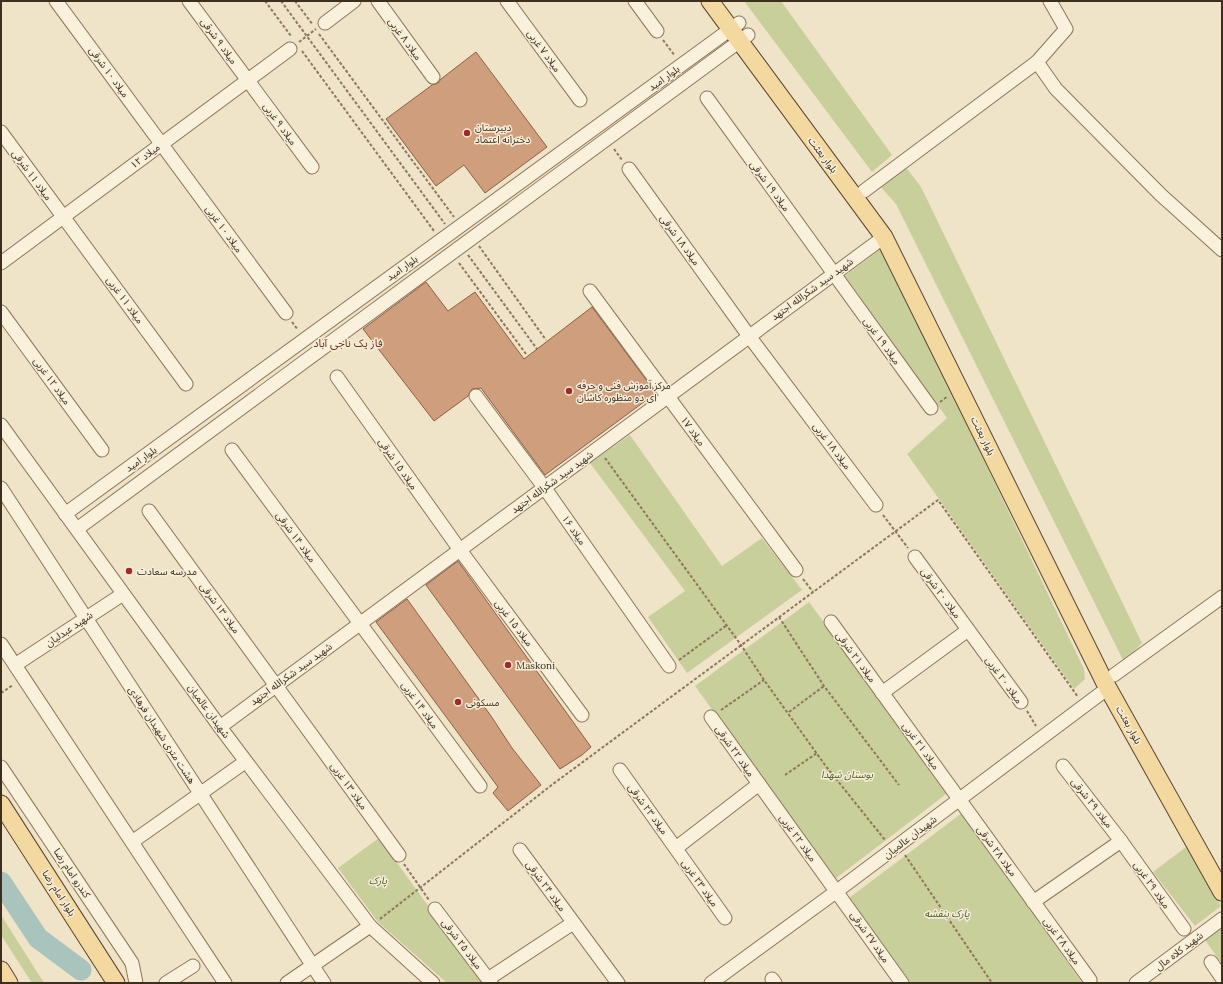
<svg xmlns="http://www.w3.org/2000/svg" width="1223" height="984" viewBox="0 0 1223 984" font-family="Lora,'Noto Sans Arabic',serif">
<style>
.green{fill:#c9cf9b}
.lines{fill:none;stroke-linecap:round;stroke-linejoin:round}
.river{stroke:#a9c4bc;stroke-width:21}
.building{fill:#cf9f7d;stroke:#8d5f41}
.minor-casing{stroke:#8d765c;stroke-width:15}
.major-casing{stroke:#5b4430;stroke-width:19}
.path{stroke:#8d765c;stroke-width:2;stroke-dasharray:3 2;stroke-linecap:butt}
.minor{stroke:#faf1dc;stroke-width:13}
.major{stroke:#f3d9a0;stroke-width:17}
.poi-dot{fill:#9e2a2b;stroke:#f7eed8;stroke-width:1.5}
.labels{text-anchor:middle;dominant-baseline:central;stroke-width:3;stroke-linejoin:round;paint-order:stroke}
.street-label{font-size:10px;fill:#3d2e20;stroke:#f7eed8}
.poi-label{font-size:10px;fill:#3d2e20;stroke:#f7eed8;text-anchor:start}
.park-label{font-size:10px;font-style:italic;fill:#4d5a26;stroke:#f7eed8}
.neighbourhood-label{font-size:11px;fill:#6b2e1e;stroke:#f7eed8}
</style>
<rect width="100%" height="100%" fill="#f0e4c8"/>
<g class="green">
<polygon points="744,1 781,1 892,155 872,172"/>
<polygon points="905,166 921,187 1142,643 1124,662 896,204 879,185"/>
<polygon points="882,248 1084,669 1085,679 1074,689 907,454 947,418 845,276"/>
<polygon points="630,435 722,566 762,538 802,590 687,673 648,617 685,591 590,463"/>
<polygon points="809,602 949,792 835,879 695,686"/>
<polygon points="962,813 1082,983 911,983 849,898"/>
<polygon points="379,838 484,983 447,983 378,922 338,868"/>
<polygon points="1186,847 1221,906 1195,926 1153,872"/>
<polygon points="1,915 44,983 32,983 1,935"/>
<polygon points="1222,927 1222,964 1205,940"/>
</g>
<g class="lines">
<polyline class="river" points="1,882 38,938 81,970"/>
</g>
<g class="building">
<polygon points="476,52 547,147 485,193 464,165 436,186 386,119 432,85 438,83 441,79"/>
<polygon points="426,282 448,311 475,292 524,359 592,307 656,393 545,475 481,388 472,389 468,396 434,421 363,329"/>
<polygon points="458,561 591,747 582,755 560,769 426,585"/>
<polygon points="407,599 491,716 512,748 541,785 508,811 493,793 498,787 376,622"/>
</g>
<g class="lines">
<defs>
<g id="minor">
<polyline points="56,1 286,313"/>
<polyline points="189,1 312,167"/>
<polyline points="378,1 433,77"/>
<polyline points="507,1 580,100"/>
<polyline points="635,1 657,31"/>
<polyline points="325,23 354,1"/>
<polyline points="1037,62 1066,29 1050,1"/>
<polyline points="707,98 931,408"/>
<polyline points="1,132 186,384"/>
<polyline points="629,169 749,336 876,505"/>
<polyline points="864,191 1037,62 1056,89 1161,195 1222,250"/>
<polyline points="1,263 290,49"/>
<polyline points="590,291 796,570"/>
<polyline points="1,312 102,450"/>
<polyline points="337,377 460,550 582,715"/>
<polyline points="476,396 544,487 669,666"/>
<polyline points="1,425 220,727 370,926 433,983"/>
<polyline points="232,450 480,786"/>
<polyline points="1,488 324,983"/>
<polyline points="149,511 399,855"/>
<polyline points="65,514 739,23"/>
<polyline points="77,529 748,35"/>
<polyline points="915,557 1021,702"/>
<polyline points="831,622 1090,980"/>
<polyline points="1,644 225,983"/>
<polyline points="15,665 123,594"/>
<polyline points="1114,675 1222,597"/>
<polyline points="882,693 968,630"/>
<polyline points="711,717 902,983"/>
<polyline points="220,727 884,237"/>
<polyline points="1063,766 1121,841 1184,929"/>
<polyline points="1,767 132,963 136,983"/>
<polyline points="620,770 725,918"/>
<polyline points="132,842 245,762"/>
<polyline points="676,848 759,784"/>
<polyline points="520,850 618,983"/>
<polyline points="1033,902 1121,841"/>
<polyline points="435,909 491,983"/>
<polyline points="1211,962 1222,978"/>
<polyline points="488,979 573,923"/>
<polyline points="772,979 775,983"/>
<polyline points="166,983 193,966"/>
<polyline points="287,983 370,926"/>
<polyline points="711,983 837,891 1108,688"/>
<polyline points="1136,983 1222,919"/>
</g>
<g id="major">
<polyline points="710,1 884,237 1104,681 1222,892"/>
<polyline points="1,804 116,983"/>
<polyline points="1,970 9,983"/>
</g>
</defs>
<use href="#minor" class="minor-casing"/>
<use href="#major" class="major-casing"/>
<g class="path">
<polyline points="265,1 291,36"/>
<polyline points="281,1 445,224"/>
<polyline points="295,1 313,25"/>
<polyline points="319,34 454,217"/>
<polyline points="663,40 675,56"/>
<polyline points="299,42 316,29"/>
<polyline points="302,51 434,231"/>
<polyline points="614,149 622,160"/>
<polyline points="479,246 546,340"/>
<polyline points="468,255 537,349"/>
<polyline points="459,263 526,354"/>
<polyline points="292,322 298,330"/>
<polyline points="940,402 948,396"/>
<polyline points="605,458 741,645 764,680 825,765 885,840"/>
<polyline points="883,515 908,548"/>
<polyline points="803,579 813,592"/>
<polyline points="779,617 824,686 899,785"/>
<polyline points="679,660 727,625"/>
<polyline points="1,693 13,685"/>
<polyline points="721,710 764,680"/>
<polyline points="1027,711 1036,726"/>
<polyline points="789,712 824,686"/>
<polyline points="785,775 817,753"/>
<polyline points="905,855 992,983"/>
<polyline points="404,864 429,900"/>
<polyline points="380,919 553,784 938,500 1078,697"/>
</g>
<use href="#minor" class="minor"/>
<use href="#major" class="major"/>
</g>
<g class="poi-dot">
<circle cx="467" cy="133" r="4"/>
<circle cx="569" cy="391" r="4"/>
<circle cx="129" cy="571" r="4"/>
<circle cx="508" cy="665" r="4"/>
<circle cx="458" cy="702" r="4"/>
</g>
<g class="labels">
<g class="street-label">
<text transform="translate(405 39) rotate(54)">میلاد ۸ غربی</text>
<text transform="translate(219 41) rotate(54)">میلاد ۹ شرقی</text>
<text transform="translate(544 51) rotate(54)">میلاد ۷ غربی</text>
<text transform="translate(109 72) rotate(54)">میلاد ۱۰ شرقی</text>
<text transform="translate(664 78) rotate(-36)">بلوار امید</text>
<text transform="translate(280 124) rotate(54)">میلاد ۹ غربی</text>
<text transform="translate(823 155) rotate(53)">بلوار بعثت</text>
<text transform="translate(145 156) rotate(-37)">میلاد ۱۲</text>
<text transform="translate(32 175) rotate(54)">میلاد ۱۱ شرقی</text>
<text transform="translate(770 186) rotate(54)">میلاد ۱۹ شرقی</text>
<text transform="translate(224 229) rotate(54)">میلاد ۱۰ غربی</text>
<text transform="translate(680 240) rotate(54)">میلاد ۱۸ شرقی</text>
<text transform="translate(402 268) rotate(-36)">بلوار امید</text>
<text transform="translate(812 289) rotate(-36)">شهید سید شکرالله اجتهد</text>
<text transform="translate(125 300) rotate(54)">میلاد ۱۱ غربی</text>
<text transform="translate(882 341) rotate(54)">میلاد ۱۹ غربی</text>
<text transform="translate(52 381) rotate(54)">میلاد ۱۲ غربی</text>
<text transform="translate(693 431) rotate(54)">میلاد ۱۷</text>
<text transform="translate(983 436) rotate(64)">بلوار بعثت</text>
<text transform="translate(832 446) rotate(53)">میلاد ۱۸ غربی</text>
<text transform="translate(141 459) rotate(-36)">بلوار امید</text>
<text transform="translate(398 464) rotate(55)">میلاد ۱۵ شرقی</text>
<text transform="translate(552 482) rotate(-36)">شهید سید شکرالله اجتهد</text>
<text transform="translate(574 530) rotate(55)">میلاد ۱۶</text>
<text transform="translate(296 537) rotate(54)">میلاد ۱۴ شرقی</text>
<text transform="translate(941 593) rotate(54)">میلاد ۲۰ شرقی</text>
<text transform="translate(220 608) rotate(54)">میلاد ۱۳ شرقی</text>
<text transform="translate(514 623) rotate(53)">میلاد ۱۵ غربی</text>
<text transform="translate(69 629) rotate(-34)">شهید عبدلیان</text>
<text transform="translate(856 657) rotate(54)">میلاد ۲۱ شرقی</text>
<text transform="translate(291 674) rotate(-36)">شهید سید شکرالله اجتهد</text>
<text transform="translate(1004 680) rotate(54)">میلاد ۲۰ غربی</text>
<text transform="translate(420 705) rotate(54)">میلاد ۱۴ غربی</text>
<text transform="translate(209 711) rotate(54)">شهیدان عالمیان</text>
<text transform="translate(1129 725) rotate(61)">بلوار بعثت</text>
<text transform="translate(162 735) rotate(57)">هشت متری شهیدان فرهادی</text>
<text transform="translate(921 746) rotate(54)">میلاد ۲۱ غربی</text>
<text transform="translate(735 751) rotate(55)">میلاد ۲۲ شرقی</text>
<text transform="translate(349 786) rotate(54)">میلاد ۱۳ غربی</text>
<text transform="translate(1092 803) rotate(52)">میلاد ۲۹ شرقی</text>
<text transform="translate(648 809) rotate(54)">میلاد ۲۳ شرقی</text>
<text transform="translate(910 837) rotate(-37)">شهیدان عالمیان</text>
<text transform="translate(798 838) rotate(54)">میلاد ۲۲ غربی</text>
<text transform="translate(997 851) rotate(54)">میلاد ۲۸ شرقی</text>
<text transform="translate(72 873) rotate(56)">کندرو امام رضا</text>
<text transform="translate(700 883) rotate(55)">میلاد ۲۳ غربی</text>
<text transform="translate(1152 885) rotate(55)">میلاد ۲۹ غربی</text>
<text transform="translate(546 886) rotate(54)">میلاد ۲۴ شرقی</text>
<text transform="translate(59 893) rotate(57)">بلوار امام رضا</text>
<text transform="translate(870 937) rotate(55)">میلاد ۲۷ شرقی</text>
<text transform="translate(1062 941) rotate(54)">میلاد ۲۸ غربی</text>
<text transform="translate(462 944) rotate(53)">میلاد ۲۵ شرقی</text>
<text transform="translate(1179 951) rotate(-37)">شهید کلاه مال</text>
</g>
<g class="poi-label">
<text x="475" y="127">دبیرستان<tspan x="475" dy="12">دخترانه اعتماد</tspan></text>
<text x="577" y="385">مرکز آموزش فنی و حرفه<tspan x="577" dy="12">ای دو منظوره کاشان</tspan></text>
<text x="137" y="571">مدرسه سعادت</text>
<text x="516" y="665">Maskoni</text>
<text x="466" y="702">مسکونی</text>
</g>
<g class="park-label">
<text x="847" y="774">بوستان شهدا</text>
<text x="378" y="880">پارک</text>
<text x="947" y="913">پارک بنفشه</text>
</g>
<g class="neighbourhood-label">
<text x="348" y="343">فاز یک ناجی آباد</text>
</g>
</g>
<rect width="1223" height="984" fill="none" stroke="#3d2e20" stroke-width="4"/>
</svg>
